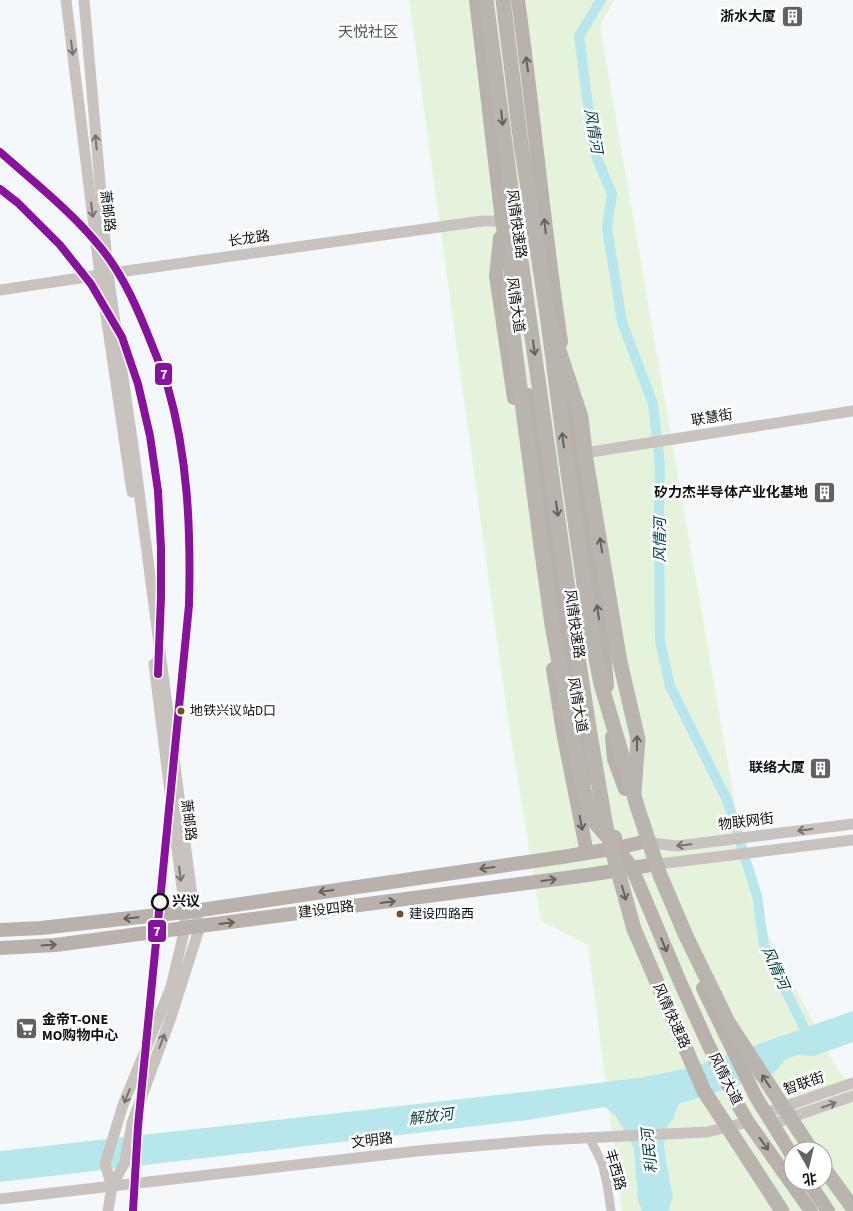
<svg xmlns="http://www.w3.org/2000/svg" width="853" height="1211" viewBox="0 0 853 1211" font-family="'Source Sans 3','Noto Sans SC',sans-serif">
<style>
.green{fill:#e6f3dc;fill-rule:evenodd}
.water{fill:#b7e6ec}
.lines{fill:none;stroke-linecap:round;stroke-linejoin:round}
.canal{stroke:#b7e6ec;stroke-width:10}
.minor{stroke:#c9c3c0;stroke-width:9}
.tertiary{stroke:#c9c3c0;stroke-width:11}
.primary{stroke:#b9b1ac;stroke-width:14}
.trunk{stroke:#bab4af;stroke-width:15}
.trunk-bridge{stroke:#bab4af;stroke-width:15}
.metro-1-casing{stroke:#fff;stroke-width:11}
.metro-1{stroke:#88129e;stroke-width:8}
.oneway{stroke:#757372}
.oneway2{stroke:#64615f}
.oneway3{stroke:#646260}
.bus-dot{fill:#7a4b2a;stroke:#fff;stroke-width:2}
.stop-dot{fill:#fff;stroke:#0f1112;stroke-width:2.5}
.labels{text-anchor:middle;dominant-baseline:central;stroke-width:5;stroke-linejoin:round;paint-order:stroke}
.bus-label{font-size:13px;fill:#0f1112;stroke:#fff;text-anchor:start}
.poi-label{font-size:14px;font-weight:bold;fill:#0f1112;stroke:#fff;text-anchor:end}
.street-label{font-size:14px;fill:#0f1112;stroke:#fff}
.stop-label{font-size:14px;font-weight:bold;fill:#0f1112;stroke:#fff;text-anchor:start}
.neighbourhood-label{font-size:15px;fill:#52565a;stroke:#fff}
.water-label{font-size:15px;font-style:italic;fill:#003d43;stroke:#fff}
.line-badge{stroke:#fff;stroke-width:2}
.badge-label{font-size:14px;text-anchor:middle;font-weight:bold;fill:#fff}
</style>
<rect width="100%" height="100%" fill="#f5f8fb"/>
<path class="green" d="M409 0H614L600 26 752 902 836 1067 853 1088V1211H622L588 945 541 921 507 713ZM793 1151H823V1181H793Z"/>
<polygon class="water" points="853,1011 853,1042 814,1056 797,1055 786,1059 774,1073 679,1104 675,1113 673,1120 668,1124 664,1145 666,1161 673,1197 670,1205 669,1211 642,1211 638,1200 634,1148 616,1116 605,1107 528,1120 0,1182 0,1151 542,1090 638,1078 690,1068"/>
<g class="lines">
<polyline class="canal" points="601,0 579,36 594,151 612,194 607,228 622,322 653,404 660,465 659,513 660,641 670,686 727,800 757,896 764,946 809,1038"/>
<polyline class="minor" points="589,1137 602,1163 607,1184 611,1211"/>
<g class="tertiary">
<polyline points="66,0 100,275 132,492"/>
<polyline points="84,0 108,274 134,453 194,911 200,926 171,1017 132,1123 125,1162 112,1186 108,1211"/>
<polyline points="0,290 126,271 482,221 502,221"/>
<polyline points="578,454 853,411"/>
<polyline points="644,842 677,846 853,824"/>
<polyline points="651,865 853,840"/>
<polyline points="766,1113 853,1083"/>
<polyline points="772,1124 853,1096"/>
<polyline points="112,1186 105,1164 123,1105 171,987 185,928 185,912 154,664"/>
<polyline points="0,1199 417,1151 543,1140 707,1132 748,1122"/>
</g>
<g class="primary">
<polyline points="476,0 502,221 509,265"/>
<path d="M518 0C534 114 544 228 561 342"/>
<polyline points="500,238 496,276 514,398"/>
<polyline points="568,393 588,545 604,649 607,686"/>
<polyline points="528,395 548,525 580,726 591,778"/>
<polyline points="553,669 563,732 587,853"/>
<polyline points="612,737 614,759 625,789"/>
<polyline points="615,837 617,848 632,868 680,982 707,1042 737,1103 748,1122 811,1211"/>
<polyline points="0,930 41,928 194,911 562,857 617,848 643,842"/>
<polyline points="0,948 55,945 588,875 651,865"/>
<polyline points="703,988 728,1040 756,1097 793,1157"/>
<polyline points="808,1181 828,1211"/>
</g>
<g class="trunk">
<polyline points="503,0 521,144 547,314 566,459 590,627"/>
<polyline points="541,546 552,625 582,784 593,820 612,842"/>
<polyline points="620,662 638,739 634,793"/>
<polyline points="823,1167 853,1208"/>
</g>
<g class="trunk-bridge">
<polyline points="486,0 515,218 574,631 590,734 606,827 619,875 634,929 704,1091 782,1211"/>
<polyline points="513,250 509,304 541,546"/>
<polyline points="547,314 581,417 586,460 620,662"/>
<polyline points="590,627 601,684 638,809 660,875 686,936 728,1022 812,1151"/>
</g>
<defs>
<g id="metro-1">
<path d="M0 152C35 183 72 212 101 248 124 276 139 312 152 345 157 358 163 371 167 384 188 456 191 530 189 605L138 1126 133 1211"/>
<polyline points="0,189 18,203 60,245 91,284 122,337 138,384 150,436 158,491 161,548 161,597 158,674"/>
</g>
</defs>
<use href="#metro-1" class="metro-1-casing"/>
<use href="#metro-1" class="metro-1"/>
</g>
<defs><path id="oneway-shaft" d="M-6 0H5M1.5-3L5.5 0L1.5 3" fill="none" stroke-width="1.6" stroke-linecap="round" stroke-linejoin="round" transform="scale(1.25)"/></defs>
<g class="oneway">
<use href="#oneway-shaft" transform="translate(72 48) rotate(83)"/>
<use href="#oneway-shaft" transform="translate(96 142) rotate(-95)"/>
<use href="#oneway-shaft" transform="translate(92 210) rotate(83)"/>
<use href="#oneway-shaft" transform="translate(805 830) rotate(173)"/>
<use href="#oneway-shaft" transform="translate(684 845) rotate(174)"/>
<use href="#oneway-shaft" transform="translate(180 874) rotate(83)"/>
<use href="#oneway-shaft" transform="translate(162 1041) rotate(-69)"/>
<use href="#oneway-shaft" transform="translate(127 1096) rotate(112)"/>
<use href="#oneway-shaft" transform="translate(829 1105) rotate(-19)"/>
</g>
<g class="oneway2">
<use href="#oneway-shaft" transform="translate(527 64) rotate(-98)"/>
<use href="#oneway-shaft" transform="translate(545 226) rotate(-96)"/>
<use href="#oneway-shaft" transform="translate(598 612) rotate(-98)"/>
<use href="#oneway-shaft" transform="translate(581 823) rotate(79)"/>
<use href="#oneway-shaft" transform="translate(487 868) rotate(172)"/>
<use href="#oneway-shaft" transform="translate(549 880) rotate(-8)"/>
<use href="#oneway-shaft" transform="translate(326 891) rotate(172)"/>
<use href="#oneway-shaft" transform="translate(388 902) rotate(-7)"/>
<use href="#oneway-shaft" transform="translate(131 918) rotate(174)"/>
<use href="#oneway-shaft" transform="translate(227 923) rotate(-7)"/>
<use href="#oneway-shaft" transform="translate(49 945) rotate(-4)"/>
<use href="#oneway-shaft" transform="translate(664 945) rotate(67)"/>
<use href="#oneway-shaft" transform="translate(764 1144) rotate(55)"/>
</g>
<g class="oneway3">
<use href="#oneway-shaft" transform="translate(502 118) rotate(83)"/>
<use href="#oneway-shaft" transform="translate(534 348) rotate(82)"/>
<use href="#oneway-shaft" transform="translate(563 440) rotate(-97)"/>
<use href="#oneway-shaft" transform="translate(557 509) rotate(82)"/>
<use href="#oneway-shaft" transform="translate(601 545) rotate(-99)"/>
<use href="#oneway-shaft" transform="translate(637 743) rotate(-90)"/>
<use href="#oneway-shaft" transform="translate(624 893) rotate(74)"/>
<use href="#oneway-shaft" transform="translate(766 1081) rotate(-123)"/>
</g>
<defs>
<symbol id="building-square" viewBox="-11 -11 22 22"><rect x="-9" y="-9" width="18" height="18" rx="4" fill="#606264" stroke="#fff"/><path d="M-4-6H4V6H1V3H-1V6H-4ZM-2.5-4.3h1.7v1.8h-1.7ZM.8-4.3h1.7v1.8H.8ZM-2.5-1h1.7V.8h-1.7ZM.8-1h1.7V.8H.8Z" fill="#fff"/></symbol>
<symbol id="supermarket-square" viewBox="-11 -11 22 22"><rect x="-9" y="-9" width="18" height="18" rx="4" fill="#606264" stroke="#fff"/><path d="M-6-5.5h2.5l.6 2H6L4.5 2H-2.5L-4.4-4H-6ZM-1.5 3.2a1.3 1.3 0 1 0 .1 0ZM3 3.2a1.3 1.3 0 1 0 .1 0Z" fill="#fff"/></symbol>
</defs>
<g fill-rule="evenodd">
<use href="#building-square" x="780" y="4" width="25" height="25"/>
<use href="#building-square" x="812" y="480" width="25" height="25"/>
<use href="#building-square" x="808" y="756" width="25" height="25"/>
<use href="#supermarket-square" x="14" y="1016" width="25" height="25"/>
</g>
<g class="bus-dot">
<circle cx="181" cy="711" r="4.5"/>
<circle cx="400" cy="914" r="4.5"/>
</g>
<circle class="stop-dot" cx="160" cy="902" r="8"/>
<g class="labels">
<g class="bus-label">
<text x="190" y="711">地铁兴议站D口</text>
<text x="409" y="914">建设四路西</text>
</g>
<g class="poi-label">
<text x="776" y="17">浙水大厦</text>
<text x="808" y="493">矽力杰半导体产业化基地</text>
<text x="805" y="768">联络大厦</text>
<text x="42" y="1020" text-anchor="start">金帝T-ONE<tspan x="42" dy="16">MO购物中心</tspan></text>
</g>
<g class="street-label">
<text transform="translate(107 211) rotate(83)">萧邮路</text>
<text transform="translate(516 224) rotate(82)">风情快速路</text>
<text transform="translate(249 239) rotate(-8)">长龙路</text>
<text transform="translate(515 305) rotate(82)">风情大道</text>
<text transform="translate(712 418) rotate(-9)">联慧街</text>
<text transform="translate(574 624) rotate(82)">风情快速路</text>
<text transform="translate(577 705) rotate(80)">风情大道</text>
<text transform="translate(188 820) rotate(83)">萧邮路</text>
<text transform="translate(746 822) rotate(-7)">物联网街</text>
<text transform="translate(326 910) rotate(-7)">建设四路</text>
<text transform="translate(671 1016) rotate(66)">风情快速路</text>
<text transform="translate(725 1079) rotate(63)">风情大道</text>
<text transform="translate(804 1084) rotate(-19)">智联街</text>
<text transform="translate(372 1141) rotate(-7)">文明路</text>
<text transform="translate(615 1170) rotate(74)">丰西路</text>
</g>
<g class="stop-label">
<text x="172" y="902">兴议</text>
</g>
<g class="neighbourhood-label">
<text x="368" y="32">天悦社区</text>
</g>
<g class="water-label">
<text transform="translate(593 131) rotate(80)">风情河</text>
<text transform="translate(660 540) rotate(-90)">风情河</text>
<text transform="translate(775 968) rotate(66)">风情河</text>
<text transform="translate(431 1117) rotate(-7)">解放河</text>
<text transform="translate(650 1151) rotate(-96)">利民河</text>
</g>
</g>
<g class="line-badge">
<rect x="154" y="362" width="19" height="24" rx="5" fill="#88129e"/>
<rect x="147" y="919" width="20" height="24" rx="5" fill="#88129e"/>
</g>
<g class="badge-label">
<text x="164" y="379">7</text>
<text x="157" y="936">7</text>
</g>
<g transform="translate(808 1166) rotate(172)"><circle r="24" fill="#ffffff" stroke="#9fa0a0"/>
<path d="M0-4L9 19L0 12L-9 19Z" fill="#606264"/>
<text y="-8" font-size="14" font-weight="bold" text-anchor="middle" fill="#0f1112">北</text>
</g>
</svg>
